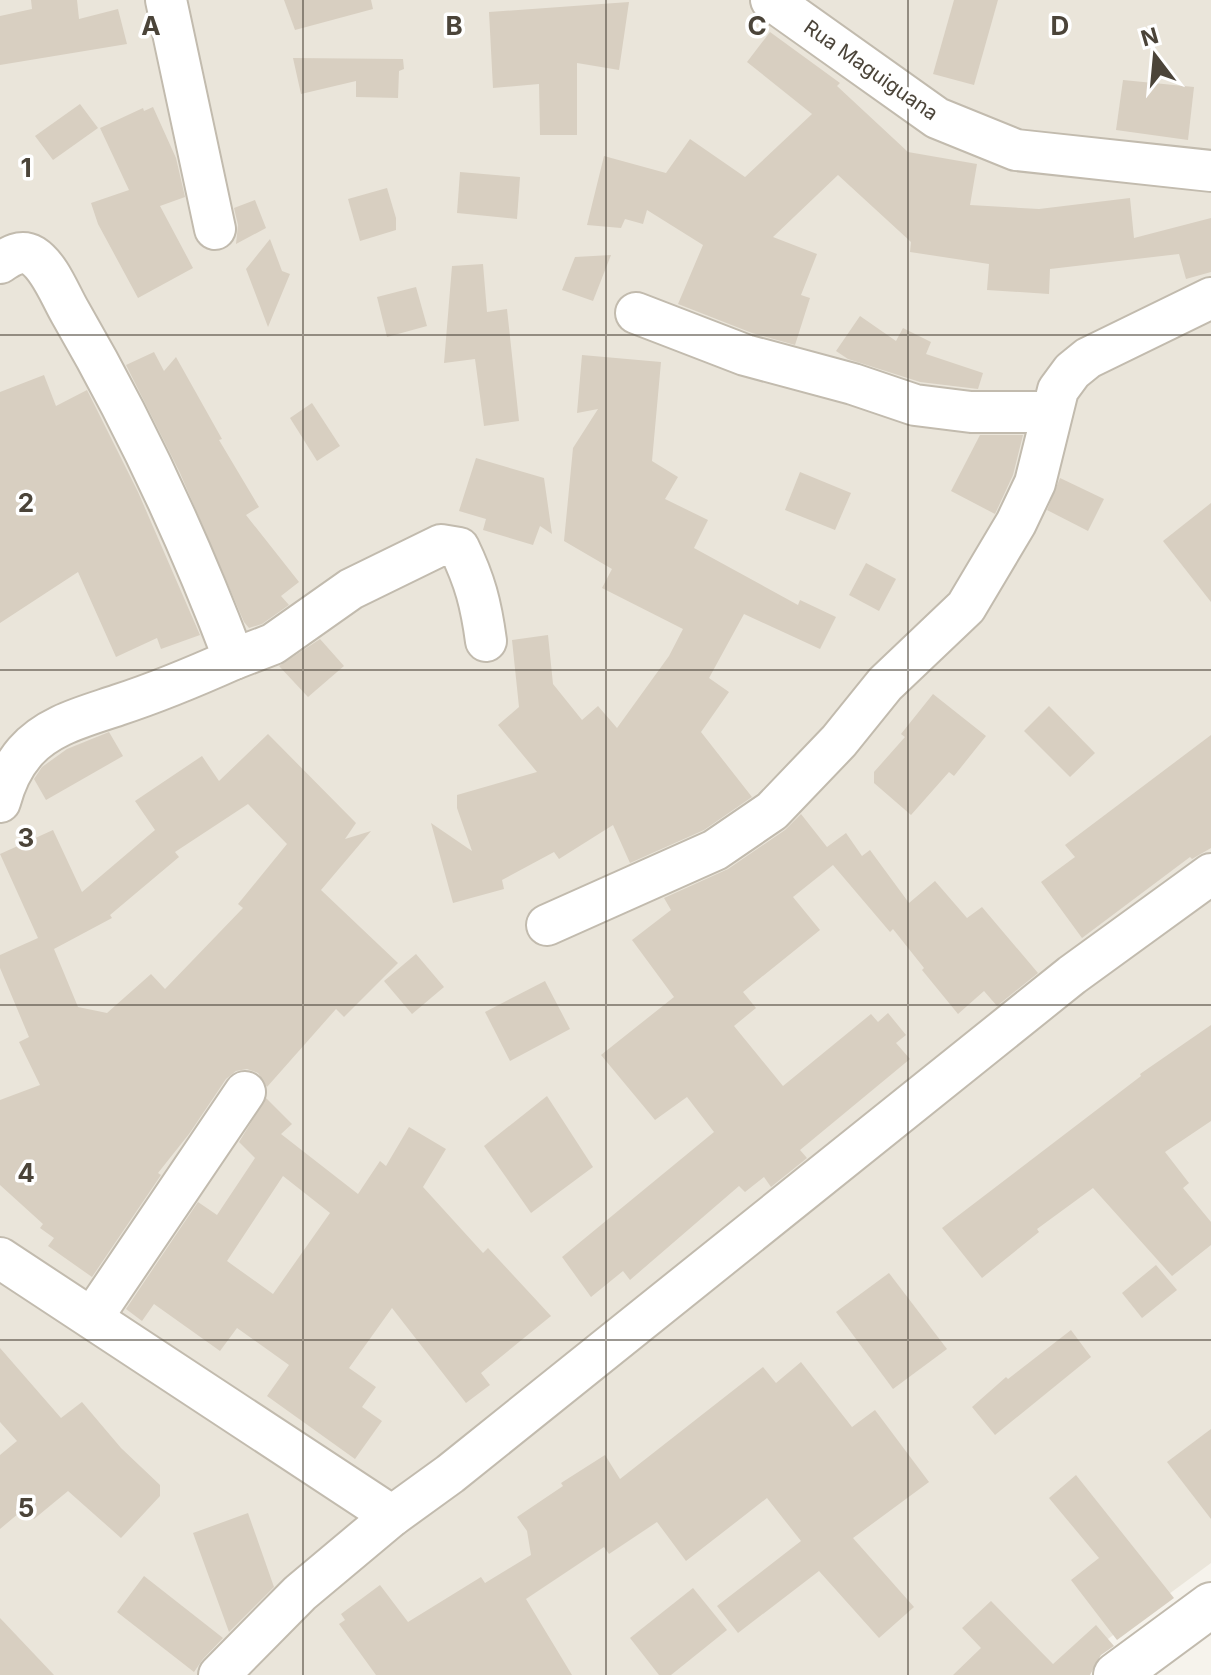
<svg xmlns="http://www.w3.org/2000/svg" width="1211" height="1675" viewBox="0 0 1211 1675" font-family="Inter,sans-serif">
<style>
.residential{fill:#eae5da}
.building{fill:#d8cfc1;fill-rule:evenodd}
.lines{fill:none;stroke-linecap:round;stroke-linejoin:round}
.minor-casing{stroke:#c2bbae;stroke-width:44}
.tertiary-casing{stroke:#c2bbae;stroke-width:48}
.minor{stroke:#fff;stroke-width:40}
.tertiary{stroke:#fff;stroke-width:44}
.grid{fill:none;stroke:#4b4439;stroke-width:2;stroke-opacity:0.55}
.labels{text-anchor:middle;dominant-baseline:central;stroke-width:7;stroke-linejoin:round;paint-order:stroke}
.street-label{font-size:20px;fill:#4b4439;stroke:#fff}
.grid-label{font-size:26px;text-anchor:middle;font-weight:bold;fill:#4b4439;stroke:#fff;stroke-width:7;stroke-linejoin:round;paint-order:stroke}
</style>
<rect width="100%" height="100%" fill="#f6f3ec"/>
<polygon class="residential" points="0,0 1211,0 1211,1563 1059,1675 0,1675"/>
<g class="building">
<polygon points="31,0 77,0 79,19 118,9 127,44 0,65 0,16 32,9"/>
<polygon points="284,0 371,0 373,9 295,30"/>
<polygon points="954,0 998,0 974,85 933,74"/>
<polygon points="629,2 619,70 577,63 577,135 540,135 539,84 493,88 489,12"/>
<polygon points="770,32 840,83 837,86 908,152 977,164 970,205 1039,209 1130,198 1134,238 1211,218 1211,272 1186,279 1179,254 1050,269 1049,294 987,290 989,264 910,252 911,242 838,175 773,237 817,254 801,295 810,298 795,345 752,333 678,304 703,245 647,210 643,224 625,219 621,228 587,225 604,156 666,173 690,139 745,177 812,114 747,62"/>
<polygon points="293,58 403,59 404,69 399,71 398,98 356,97 356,81 301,94"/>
<polygon points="1123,80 1194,87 1188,140 1116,130"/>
<polygon points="80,104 98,128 53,160 35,136"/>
<polygon points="153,107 176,158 185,197 160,206 193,268 138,298 98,224 91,203 129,190 100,128 143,108 144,111"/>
<polygon points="460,172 520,177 517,219 457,213"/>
<polygon points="387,188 396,218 396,230 360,241 348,199"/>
<polygon points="255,200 266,228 236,244 238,225 234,208"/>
<polygon points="270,239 282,271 290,274 268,327 246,269"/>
<polygon points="611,255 593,301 562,290 575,257"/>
<polygon points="483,264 487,312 507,309 519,421 484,426 475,359 444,363 452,266"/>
<polygon points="416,287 427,326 387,337 377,297"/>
<polygon points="860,316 896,341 903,328 931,342 926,354 983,373 978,389 920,382 848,359 836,351"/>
<polygon points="154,352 164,371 176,357 222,439 219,440 259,507 246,515 299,582 281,596 289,605 262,624 249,628 244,622 180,473 126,365"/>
<polygon points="582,355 661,362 652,461 678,477 665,499 708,520 694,548 798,605 800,600 836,617 820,649 744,614 709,678 729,692 701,732 752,797 704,830 630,863 613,825 559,859 554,852 502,880 504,889 453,903 431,823 472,851 457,808 457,795 537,772 498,725 519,707 512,640 548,635 553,684 582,720 598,706 617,728 669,656 683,629 602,588 612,569 564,541 573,448 598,409 577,413"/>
<polygon points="44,375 56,406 87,390 138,492 200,635 161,649 157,638 116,657 78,572 0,623 0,392"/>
<polygon points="312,403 340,446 317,461 290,418"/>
<polygon points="980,435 1023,435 1013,475 995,514 951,491"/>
<polygon points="476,458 544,478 552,534 540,526 533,545 483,530 486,519 459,511"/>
<polygon points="800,472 851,493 835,530 785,510"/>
<polygon points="1060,478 1104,499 1088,531 1047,510"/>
<polygon points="1211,503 1211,602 1163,541"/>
<polygon points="866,563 896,579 879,611 849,595"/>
<polygon points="320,639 344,666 308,697 279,666"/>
<polygon points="933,694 986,736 954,776 949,772 911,815 874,783 874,772 905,737 901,734"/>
<polygon points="1049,706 1095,753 1070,777 1024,731"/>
<polygon points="109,732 123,756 46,800 34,779 42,767 67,749"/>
<path d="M268 734 356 823 345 839 371 831 321 890 398 963 344 1017 336 1009 267 1087 258 1073 247 1069 236 1071 226 1079 189 1134 158 1173 161 1175 92 1277 48 1246 54 1238 40 1228 43 1224 0 1185V1100L40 1085 19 1042 29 1037 0 968V955L38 938 0 854 53 830 82 892 155 830 135 801 202 756 219 781ZM248 804 287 844 238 904 243 908 165 989 151 974 107 1013 78 1007 54 949 112 918 110 915 179 857 175 852Z"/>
<polygon points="1211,735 1211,848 1192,859 1190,857 1082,938 1041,882 1075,857 1065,845"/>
<polygon points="801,814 827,847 846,833 862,856 870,850 909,903 935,881 967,918 982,907 1038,973 997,1006 984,991 958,1014 922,970 924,968 893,929 890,932 833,865 793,897 820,930 743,992 756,1008 734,1026 783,1086 871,1014 878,1022 888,1013 906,1035 896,1043 910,1059 800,1150 807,1158 771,1187 764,1177 745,1192 739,1186 630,1280 623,1271 591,1297 562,1257 714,1132 687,1097 655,1120 601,1055 674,997 632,940 671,910 664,898 728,869 785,830"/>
<polygon points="416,954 444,987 412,1014 384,981"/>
<polygon points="545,981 570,1029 510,1061 485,1012"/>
<polygon points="1211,1025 1211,1121 1165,1152 1189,1183 1183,1188 1211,1222 1211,1245 1172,1276 1093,1188 1037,1229 1039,1232 982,1278 942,1228 1141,1076 1140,1074"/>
<polygon points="547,1096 593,1167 531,1213 484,1146"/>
<path d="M266 1098 292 1124 281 1134 358 1194 380 1161 386 1166 409 1127 446 1149 423 1187 483 1253 488 1248 551 1316 481 1373 490 1385 466 1403 392 1308 349 1368 376 1387 362 1407 382 1421 355 1459 267 1396 289 1365 237 1328 220 1351 154 1304 142 1321 126 1309 198 1202 217 1215 255 1158 239 1142ZM283 1176 330 1213 273 1294 227 1261Z"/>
<polygon points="1156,1265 1177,1290 1142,1318 1122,1293"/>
<polygon points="889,1273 947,1349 893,1389 836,1312"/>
<polygon points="1071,1330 1091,1357 995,1435 972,1407 1006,1377 1008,1379"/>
<polygon points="0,1348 61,1418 82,1402 121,1448 160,1485 160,1496 121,1538 68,1491 34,1519 25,1508 0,1529 0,1455 17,1441 0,1422"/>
<polygon points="801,1362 852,1427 875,1410 929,1482 853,1538 914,1607 879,1638 819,1571 738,1633 717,1606 801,1541 767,1498 686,1561 657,1522 609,1554 604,1547 526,1599 572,1675 376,1675 339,1624 345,1620 341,1614 380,1585 408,1622 481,1577 485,1583 531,1555 527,1531 517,1517 563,1486 561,1483 605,1455 620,1479 763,1367 776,1383"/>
<polygon points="1211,1429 1211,1519 1167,1462"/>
<polygon points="1076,1475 1174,1598 1117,1640 1071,1580 1099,1558 1049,1498"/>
<polygon points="248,1513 274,1587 229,1632 193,1533"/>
<polygon points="144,1576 223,1638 203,1659 194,1672 117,1612"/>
<polygon points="693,1588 727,1630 671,1675 659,1675 630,1638"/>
<polygon points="991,1601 1053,1664 1096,1625 1114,1646 1101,1655 1090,1675 953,1675 981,1648 962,1628"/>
<polygon points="0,1618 54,1675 0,1675"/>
</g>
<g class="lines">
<defs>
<g id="minor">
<polyline points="166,0 215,229"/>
<polyline points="771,0 937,118 1016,150 1211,171"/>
<path d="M0 263C10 256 21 249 33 256 50 267 60 295 70 312 134 422 189 540 234 659 196 676 158 692 118 705 86 716 48 725 25 752 12 767 5 783 0 802"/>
<polyline points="636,313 745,355 853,384 915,405 971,412 1052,412"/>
<path d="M234 659 273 644 351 589 441 545 459 548C475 581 481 604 486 641"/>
<polyline points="547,925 715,850 772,811 839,741 885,684 966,607 1016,523 1035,483 1058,390 1072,371 1088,358 1211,298"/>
<polyline points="0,1258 392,1516"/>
<polyline points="92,1318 245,1092"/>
<polyline points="219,1675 300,1593 392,1516 450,1474 1072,975 1211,874"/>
</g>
<polyline id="tertiary" points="1116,1675 1211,1605"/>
</defs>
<use href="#minor" class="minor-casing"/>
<use href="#tertiary" class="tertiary-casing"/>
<use href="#minor" class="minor"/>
<use href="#tertiary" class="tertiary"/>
</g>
<path class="grid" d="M303 0V1675M606 0V1675M908 0V1675M0 335H1211M0 670H1211M0 1005H1211M0 1340H1211"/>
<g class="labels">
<g class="street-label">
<text transform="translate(871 70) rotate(35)">Rua Maguiguana</text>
</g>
</g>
<g class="grid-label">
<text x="151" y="35">A</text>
<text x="454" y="35">B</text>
<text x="757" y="35">C</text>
<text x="1060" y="35">D</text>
<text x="26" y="177">1</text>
<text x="26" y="512">2</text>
<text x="26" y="847">3</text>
<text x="26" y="1182">4</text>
<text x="26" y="1517">5</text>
</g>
<g transform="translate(1155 56) rotate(344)" stroke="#ffffff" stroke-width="6" paint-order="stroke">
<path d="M0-6L14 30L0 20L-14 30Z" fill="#4b4439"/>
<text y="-12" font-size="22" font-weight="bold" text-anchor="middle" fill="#4b4439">N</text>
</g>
</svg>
